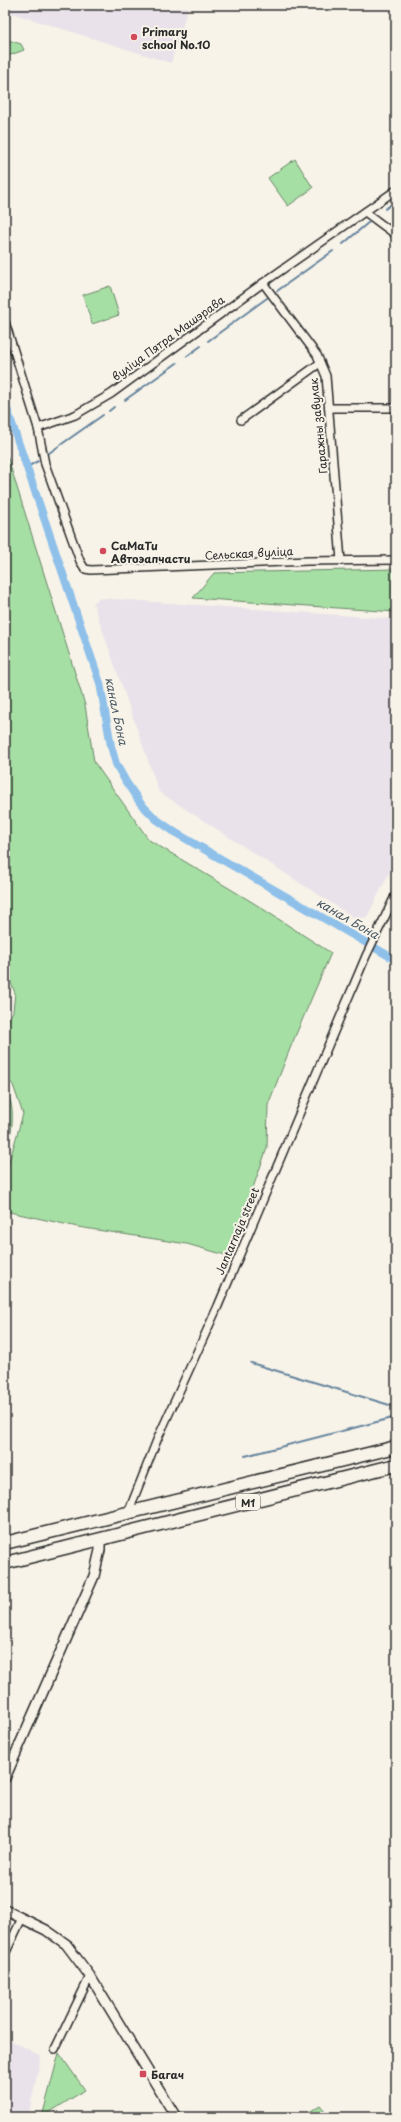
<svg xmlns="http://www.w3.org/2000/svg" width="401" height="2122" viewBox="0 0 401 2122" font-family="'Playpen Sans',sans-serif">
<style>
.built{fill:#e9e2ea}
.green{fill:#a6dfa4;stroke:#688568}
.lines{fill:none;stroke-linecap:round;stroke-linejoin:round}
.stream{stroke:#66849e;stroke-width:2}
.canal{stroke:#8ec0ea;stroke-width:8}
.minor-casing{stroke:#2b2b2b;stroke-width:10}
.tertiary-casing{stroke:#2b2b2b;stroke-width:12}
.trunk-casing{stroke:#2b2b2b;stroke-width:15}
.minor{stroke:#f7f3e8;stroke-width:7}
.tertiary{stroke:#f7f3e8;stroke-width:9}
.trunk{stroke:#f7f3e8;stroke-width:12}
.poi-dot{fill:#d1495b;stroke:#f7f3e8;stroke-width:1.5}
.labels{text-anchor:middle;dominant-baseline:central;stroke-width:4;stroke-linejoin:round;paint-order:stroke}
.shield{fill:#f7f3e8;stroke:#686764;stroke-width:1}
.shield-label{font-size:10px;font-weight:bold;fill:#2b2b2b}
.poi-label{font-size:11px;font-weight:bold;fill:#2b2b2b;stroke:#f7f3e8;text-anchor:start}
.street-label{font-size:11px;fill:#2b2b2b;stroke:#f7f3e8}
.water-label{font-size:12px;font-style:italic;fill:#495864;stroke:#f7f3e8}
</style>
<rect width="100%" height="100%" fill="#f7f3e8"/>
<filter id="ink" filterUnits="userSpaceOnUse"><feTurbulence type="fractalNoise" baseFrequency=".025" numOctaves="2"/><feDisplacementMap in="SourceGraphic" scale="8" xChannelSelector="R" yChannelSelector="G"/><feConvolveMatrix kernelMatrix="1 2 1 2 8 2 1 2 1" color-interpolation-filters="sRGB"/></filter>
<g filter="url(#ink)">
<g class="built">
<polygon points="5,5 189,5 171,63 5,11"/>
<polygon points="100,598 396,619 396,859 367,917 356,919 159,792 93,603"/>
<polygon points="5,2037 41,2056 28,2117 5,2117"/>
</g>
<g class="green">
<polygon points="5,39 21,44 24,50 5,57"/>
<polygon points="295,159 313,188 288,206 268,178"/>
<polygon points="110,286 119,315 92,324 83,295"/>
<polygon points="5,449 85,705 94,762 149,840 252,902 331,953 291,1046 268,1105 267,1148 229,1256 187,1244 78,1227 5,1211 5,1176 23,1114 13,1085 5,1076 5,1028 13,1011 15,993 10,980 5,978"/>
<polygon points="396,569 396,612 193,598 214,573"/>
<path d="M5 1088C18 1111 11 1133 5 1157Z"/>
<polygon points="59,2053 85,2090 42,2117"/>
<polygon points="320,2105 330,2117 306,2117 305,2115"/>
</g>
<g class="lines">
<g class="stream">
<polyline points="385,209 396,201"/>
<polyline points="343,244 369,222"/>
<polyline points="277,291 333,251"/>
<polyline points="208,341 267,298"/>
<polyline points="187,356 201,346"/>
<polyline points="125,400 177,363"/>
<polyline points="109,411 114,407"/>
<polyline points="49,453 103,415"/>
<polyline points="27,467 38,461"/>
<polyline points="251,1363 396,1407"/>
<polyline points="245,1456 396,1417"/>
</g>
<polyline class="canal" points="5,403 100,683 111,746 116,764 126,782 141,804 156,819 176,833 396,960"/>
<defs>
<g id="minor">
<polyline points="365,212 396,235"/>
<polyline points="263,283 317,355 326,376 341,561"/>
<polyline points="5,322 38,428 45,464 80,561 85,569 91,570 308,561 396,560"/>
<polyline points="329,408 396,408"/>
<polyline points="241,420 320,363"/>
<polyline points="38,428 75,415 111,394 263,283 396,190"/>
<polyline points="128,1513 157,1440 218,1306 366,956 396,894"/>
<polyline points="5,1954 22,1918"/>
<polyline points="55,2049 90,1976"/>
</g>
<g id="tertiary">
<polyline points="5,1778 94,1576 100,1550 100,1540"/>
<polyline points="5,1910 46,1930 66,1944 90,1976 176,2117"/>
</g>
<g id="trunk">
<polyline points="5,1543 396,1447"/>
<polyline points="5,1563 396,1465"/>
</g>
</defs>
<use href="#minor" class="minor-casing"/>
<use href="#tertiary" class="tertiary-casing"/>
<use href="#trunk" class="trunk-casing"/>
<use href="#minor" class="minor"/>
<use href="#tertiary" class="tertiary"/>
<use href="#trunk" class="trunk"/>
</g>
</g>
<g class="poi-dot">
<circle cx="134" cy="37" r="4"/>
<circle cx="103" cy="551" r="4"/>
<rect x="139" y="2070" width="8" height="8" rx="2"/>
</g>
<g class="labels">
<rect class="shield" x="236" y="1494" width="24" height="16" rx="3"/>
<g class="shield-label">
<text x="248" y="1502">М1</text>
</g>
<g class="poi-label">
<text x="142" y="31">Primary<tspan x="142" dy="13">school No.10</tspan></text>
<text x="111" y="545">СаМаТи<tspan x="111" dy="13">Автоэапчасти</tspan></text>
<text x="151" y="2074">Багач</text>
</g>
<g class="street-label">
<text transform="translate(168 338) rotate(-36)">вуліца Пятра Машэрава</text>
<text transform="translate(318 426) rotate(-96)">Гаражны завулак</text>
<text transform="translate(249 553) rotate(-3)">Сельская вуліца</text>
<text transform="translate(237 1231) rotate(-67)">Jantarnaja street</text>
</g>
<g class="water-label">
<text transform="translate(117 711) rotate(78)">канал Бона</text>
<text transform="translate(348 918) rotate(30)">канал Бона</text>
</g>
</g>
<rect width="401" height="2122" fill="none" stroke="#f7f3e8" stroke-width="20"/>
<rect x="10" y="10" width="381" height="2102" fill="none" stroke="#2b2b2b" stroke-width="1.5" filter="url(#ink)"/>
</svg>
